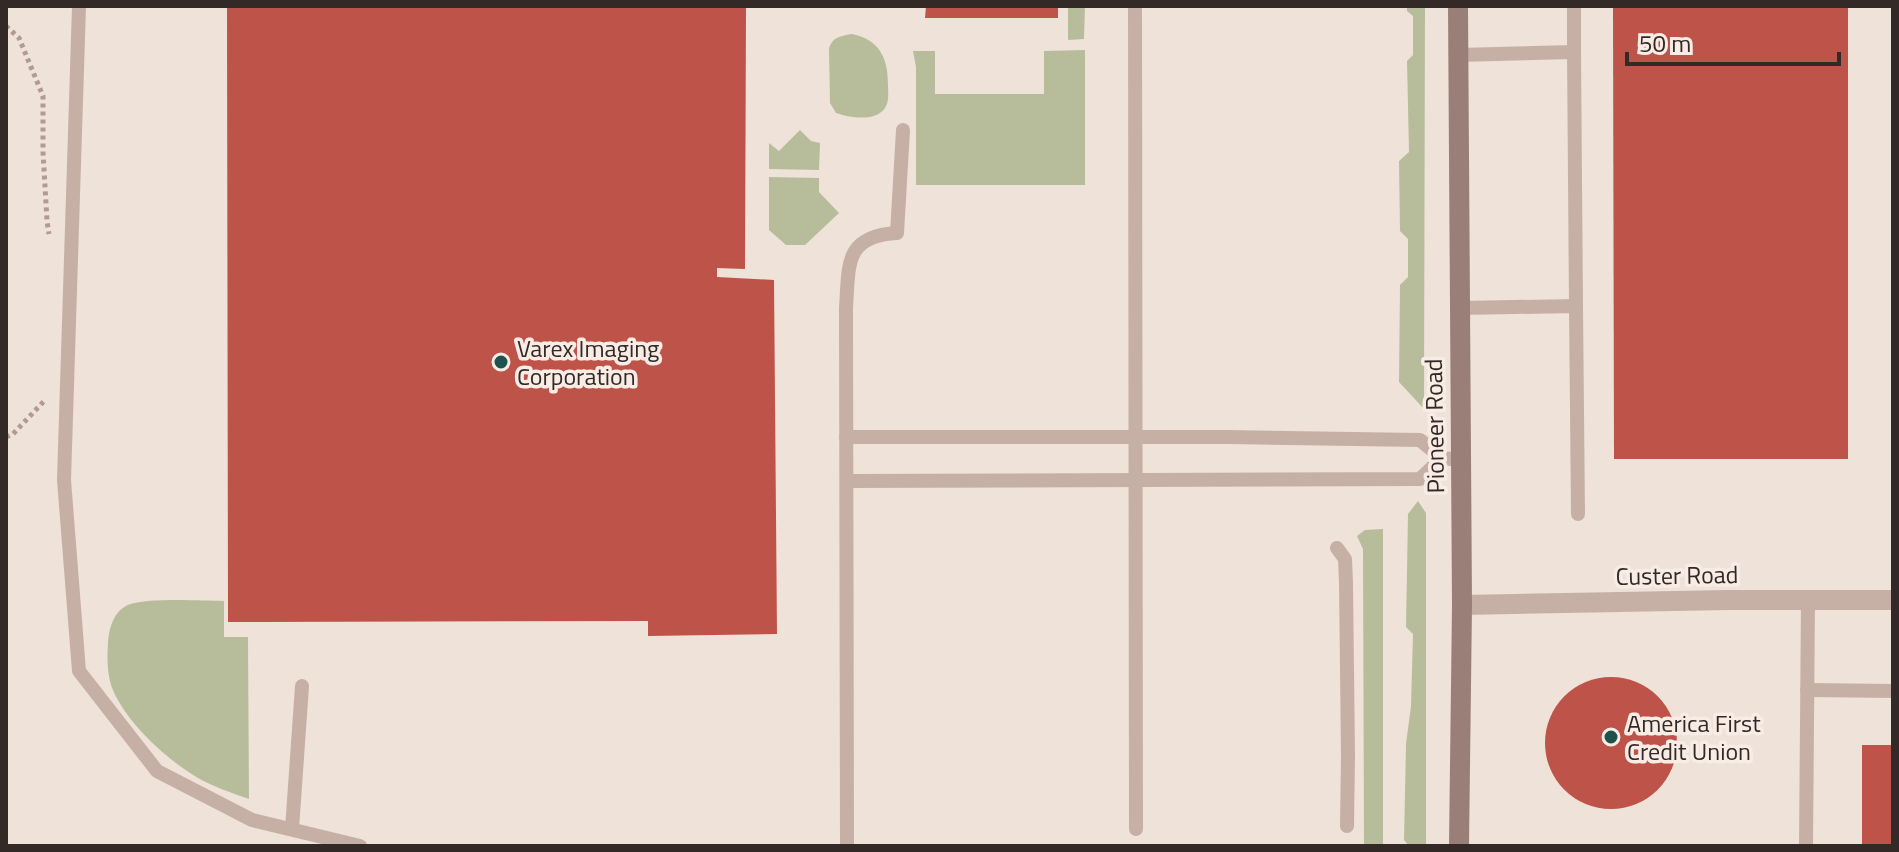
<svg xmlns="http://www.w3.org/2000/svg" width="1899" height="852" viewBox="0 0 1899 852" font-family="'Titillium Web',sans-serif">
<style>
.green{fill:#b7bd9b}
.building{fill:#be5349}
.lines{fill:none;stroke-linecap:round;stroke-linejoin:round}
.path{stroke:#b29a91;stroke-width:5;stroke-dasharray:4 4;stroke-linecap:butt}
.service{stroke:#c6b0a6;stroke-width:14}
.minor{stroke:#c6b0a6;stroke-width:20}
.secondary{stroke:#9a7f78;stroke-width:20}
.poi-dot{fill:#1f524d;stroke:#f8ece5;stroke-width:3}
.labels{text-anchor:middle;dominant-baseline:central;stroke-width:7;stroke-linejoin:round;paint-order:stroke}
.poi-label{font-size:24px;fill:#332927;stroke:#f8ece5;text-anchor:start}
.street-label{font-size:24px;fill:#332927;stroke:#f8ece5}
</style>
<rect width="100%" height="100%" fill="#efe2d9"/>
<g class="green">
<polygon points="1068,6 1085,6 1084,39 1068,40"/>
<polygon points="1407,6 1425,6 1424,409 1399,382 1400,285 1408,277 1408,239 1400,231 1399,161 1409,152 1407,61 1413,55 1413,16 1407,11"/>
<path d="M852 34C880 40 888 58 888 85 888 91 889 98 887 104 880 123 851 118 836 113L830 103 829 49C832 37 841 36 852 34Z"/>
<polygon points="1085,50 1085,185 916,185 916,67 913,51 935,51 935,94 1044,94 1044,51"/>
<polygon points="800,130 811,141 820,143 819,170 769,169 769,143 779,151"/>
<polygon points="769,177 819,178 819,192 839,213 805,245 786,245 769,230"/>
<polygon points="1418,501 1426,513 1426,846 1409,846 1404,840 1406,744 1411,706 1413,634 1406,627 1408,514"/>
<polygon points="1383,529 1383,846 1364,846 1363,549 1357,536 1365,530"/>
<path d="M224 601V637H248L249 799C232 793 214 787 198 778 167 760 123 720 111 685 107 671 107 657 108 643 109 629 113 613 126 606 143 597 202 601 224 601Z"/>
</g>
<g class="building">
<polygon points="227,6 746,6 745,269 717,268 717,277 774,280 777,634 648,636 648,621 228,622"/>
<polygon points="926,6 1058,6 1058,18 925,18"/>
<polygon points="1613,6 1848,6 1848,459 1614,459"/>
<circle cx="1611" cy="743" r="66"/>
<rect x="1862" y="745" width="31" height="101"/>
</g>
<g class="lines">
<g class="path">
<polyline points="6,26 19,38 43,96 43,152 47,221 49,234"/>
<polyline points="6,437 13,434 46,399"/>
</g>
<g class="service">
<polyline points="79,6 64,480 79,671 157,771 252,820 360,846"/>
<polyline points="1135,6 1136,829"/>
<polyline points="1574,6 1574,52"/>
<polyline points="1458,55 1574,52 1576,306"/>
<polyline points="1459,308 1576,306 1578,514"/>
<polyline points="846,437 1229,437 1420,440 1442,458 1461,460"/>
<polyline points="847,481 1420,479 1442,458"/>
<polyline points="1337,548 1345,559 1346,583 1348,756 1347,826"/>
<polyline points="1807,690 1893,691"/>
<polyline points="292,829 302,686"/>
<path d="M847 846 846 308C849 265 844 236 897 233L903 130"/>
<polyline points="1806,846 1808,600"/>
</g>
<polyline class="minor" points="1462,605 1728,600 1893,600"/>
<polyline class="secondary" points="1458,6 1462,605 1459,846"/>
</g>
<g class="poi-dot">
<circle cx="501" cy="362" r="8"/>
<circle cx="1611" cy="737" r="8"/>
</g>
<g class="labels">
<g class="poi-label">
<text x="517" y="348">Varex Imaging<tspan x="517" dy="28">Corporation</tspan></text>
<text x="1627" y="723">America First<tspan x="1627" dy="28">Credit Union</tspan></text>
</g>
<g class="street-label">
<text transform="translate(1434 426) rotate(-91)">Pioneer Road</text>
<text transform="translate(1677 575) rotate(-1)">Custer Road</text>
</g>
</g>
<rect width="1899" height="852" fill="none" stroke="#332927" stroke-width="16"/>
<path d="M1627 52v12h212v-12" fill="none" stroke="#332927" stroke-width="4"/>
<text x="1639" y="52" font-size="24" fill="#332927" stroke="#f8ece5" stroke-width="6" paint-order="stroke">50 m</text>
</svg>
